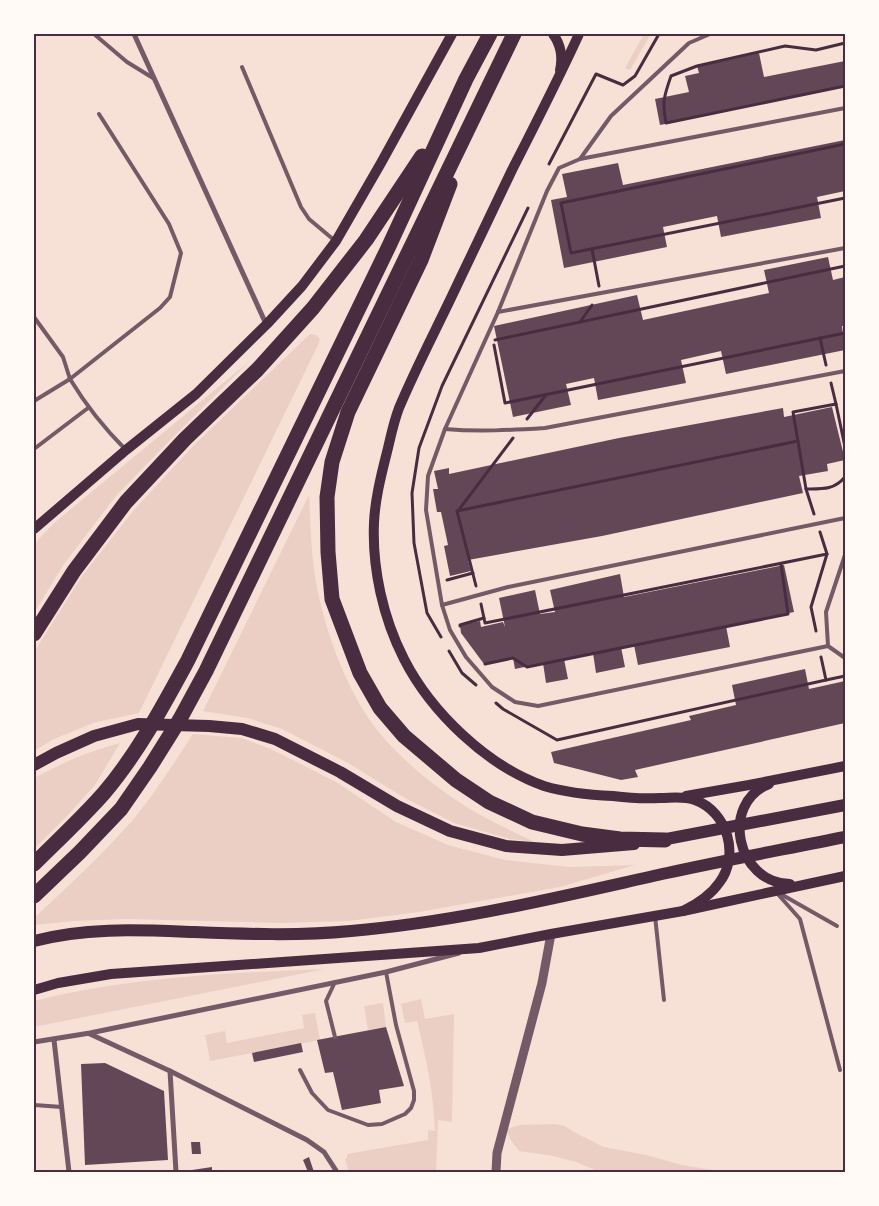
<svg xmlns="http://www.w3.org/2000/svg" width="879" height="1206" viewBox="0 0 879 1206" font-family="'Source Sans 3',sans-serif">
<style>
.green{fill:#ebcfc5}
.building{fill:#644757}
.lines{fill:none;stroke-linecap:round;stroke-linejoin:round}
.path{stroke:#4a2c40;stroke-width:3}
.service{stroke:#755966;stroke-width:4}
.minor{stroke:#755966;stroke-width:5}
.tertiary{stroke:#755966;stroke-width:9}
.secondary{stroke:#4a2c40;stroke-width:10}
.primary{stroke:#4a2c40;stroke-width:12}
.motorway{stroke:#4a2c40;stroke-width:15}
.neatline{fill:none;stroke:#4a2c40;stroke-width:2}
</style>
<rect width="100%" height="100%" fill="#f7e1d7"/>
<g class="green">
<polygon points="644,34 651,34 630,70 625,68"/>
<polygon points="310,334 316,335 320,339 318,345 139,713 93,723 52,740 34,751 34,652 82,576 134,510 193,446"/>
<polygon points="251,360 177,433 116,496 64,564 34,613 34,544 54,523"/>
<path d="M309 495C311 530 311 566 320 601 329 640 345 682 367 716 393 755 443 795 484 817 501 826 518 834 535 842L510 839 454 823 403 797 348 763 282 729 247 718 203 711Z"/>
<path d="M193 734 242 738 273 750 336 782 396 822 448 845 505 860 569 867 635 865 560 887 419 912 349 921 282 923 126 919 75 921 34 925V918C67 887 101 856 131 822 154 795 173 764 193 734Z"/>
<path d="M120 743 95 785 66 817 34 849V778C62 763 89 751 120 743Z"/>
<path d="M325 969 34 1027V1001C129 977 227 973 325 969Z"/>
<path d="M421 999 425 1019 454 1014 452 1122 438 1120 436 1172H349L345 1159 347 1158V1154L428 1140V1130L435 1131C434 1094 426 1058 417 1021L405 1023 401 1004Z"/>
<polygon points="383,1003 386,1027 368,1030 364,1006"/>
<polygon points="315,1013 320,1040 210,1061 205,1035 225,1031 227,1043 304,1028 302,1015"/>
<polygon points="555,1124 565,1126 574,1132 604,1147 646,1155 682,1165 724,1172 600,1172 576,1162 553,1156 519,1151 510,1139 506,1129 520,1125"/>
</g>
<g class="building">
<polygon points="759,53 764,77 845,61 845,86 660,125 655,99 689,92 685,76 699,73 697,66"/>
<polygon points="845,140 845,191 817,197 821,218 721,237 717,216 663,227 667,247 564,268 551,200 567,197 562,174 618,163 623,185"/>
<polygon points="828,257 833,280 845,277 845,326 842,326 845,350 726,374 721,351 681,360 686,383 598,400 594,378 566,384 571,405 513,417 494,326 637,295 643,320 769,293 764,270"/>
<polygon points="832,407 845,460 827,464 828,471 799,476 803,493 602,536 468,560 471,571 450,576 444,546 448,545 441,512 437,512 433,489 438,489 434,471 449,468 449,474 619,438 783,408 784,417"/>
<polygon points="784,565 794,612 726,626 730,647 638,665 634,645 621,647 625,667 596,673 593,653 564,659 568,679 546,683 543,663 515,669 513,658 484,664 461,633 460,625 480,621 481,627 503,622 505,627 499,598 535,590 540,614 555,612 550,590 620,574 624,597"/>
<polygon points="805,669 809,689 845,681 845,723 635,770 638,777 621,780 554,763 551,752 691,720 689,716 736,705 732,685"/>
<polygon points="386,1027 404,1086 379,1090 381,1103 342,1110 333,1072 325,1073 317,1040"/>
<polygon points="301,1043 303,1052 254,1062 252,1053"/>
<polygon points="105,1063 164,1091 168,1160 85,1165 81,1064"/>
<polygon points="191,1142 200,1142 201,1154 192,1154"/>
<polygon points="309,1157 314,1172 308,1172 303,1160"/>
<polygon points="212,1167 212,1172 192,1172 192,1170"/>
</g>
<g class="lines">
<g class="path">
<path d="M845 43 816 50 785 46 697 66 671 76C664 96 662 102 666 123L845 86"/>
<polyline points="845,144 561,203 571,253 845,198"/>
<polyline points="549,164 596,74 623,85 635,76 659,34"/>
<polyline points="592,249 599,286"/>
<polyline points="580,322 592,305"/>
<polyline points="820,338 826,365"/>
<polyline points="495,340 845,266"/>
<polyline points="494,345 505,403 845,333"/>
<polyline points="831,383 836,404"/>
<polyline points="527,419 546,395"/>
<path d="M845 447 836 404 793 412 806 489C823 489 834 490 845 477"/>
<polyline points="806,489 814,514"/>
<polyline points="457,511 476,586"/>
<polyline points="457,511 798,441"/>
<polyline points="458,511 513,438"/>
<polyline points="447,580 473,573"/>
<polyline points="481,604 485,623 827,554 820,532"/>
<polyline points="460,626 460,625 484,618"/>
<polyline points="816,631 811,607 827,554"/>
<polyline points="441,637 427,613 414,543 412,493 419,448 442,386 528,208"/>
<polyline points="449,651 462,673 476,685"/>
<polyline points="485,664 513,658 527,667 788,614 781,564"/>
<polyline points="826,680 845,676"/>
<polyline points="496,703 503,709 557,740 826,680 821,657"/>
</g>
<g class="service">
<polyline points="94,34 127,62 153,78"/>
<polyline points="242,67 301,207 309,219 334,240"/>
<polyline points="845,108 580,159 559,168 547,191 498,312 445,429 428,476 426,510 442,605 450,630 466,657 492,687 515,702 538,706 828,646 845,658"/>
<polyline points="580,159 611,116 689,43 710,34"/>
<polyline points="498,312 845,248"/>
<polyline points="34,317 63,357 70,379 160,308 170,297 181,253 169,224 99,114"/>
<path d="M34 401 70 379C87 407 103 427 126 450"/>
<path d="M445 429C479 432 512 430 545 428L845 371"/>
<polyline points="34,449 88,408"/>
<polyline points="442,605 508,587 845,518"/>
<polyline points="828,646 826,612 845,555"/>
<polyline points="776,892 800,919 840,1070"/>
<polyline points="779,893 837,926"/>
<polyline points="655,916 664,1000"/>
<polyline points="335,1037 326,1001 335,982"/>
<polyline points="300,1070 312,1093 328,1110 368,1125 382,1124 405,1114 411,1108 414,1100 414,1091 396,1025 386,972"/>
<polyline points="34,1105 62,1107"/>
</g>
<g class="minor">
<polyline points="134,34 266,324"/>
<polyline points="90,1034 170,1071 176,1172"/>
<polyline points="54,1040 69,1172"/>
<polyline points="34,1042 90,1033 386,972 459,953"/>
<polyline points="170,1071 307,1140 324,1152 337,1172"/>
</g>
<polyline class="tertiary" points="496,1172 497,1153 542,983 551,934"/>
<g class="secondary">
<path d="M553 34C561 45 563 57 560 70"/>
<path d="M579 34C558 80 535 125 512 170 494 207 477 244 459 281 439 324 417 365 399 408 394 421 391 435 388 448 382 472 375 498 374 523 372 568 383 618 404 659 431 712 487 766 544 786 567 793 590 795 613 796 629 798 644 799 660 798 672 798 684 796 695 800 728 812 740 856 719 883 710 896 697 904 683 911"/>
<polyline points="34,529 126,450 196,394 267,324 302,286 336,241 381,163 452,34"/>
<path d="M769 784C720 803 736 883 790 884"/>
<polyline points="686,796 749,785 845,766"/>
<polyline points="34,990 58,983 111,974 479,948 551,934 683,911 845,876"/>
</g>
<g class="primary">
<polyline points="34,765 56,753 94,736 138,724 209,726 242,729 275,739 340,772 397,806 450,831 506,846 562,850 634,844"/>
<polyline points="656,841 845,805"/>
<path d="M34 941C86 927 140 930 194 932 246 934 299 936 351 931 458 922 563 896 667 873 726 860 786 849 845 837"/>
</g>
<g class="motorway">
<polyline points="450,184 421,260 348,412 332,462 327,497 328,552 332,599 360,673 380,708 404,736 456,780 489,802 532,822 582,834 620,839 665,840"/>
<polyline points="34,634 74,571 126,502 185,439 257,370 313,308 366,240 422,156"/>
<path d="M34 864C57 841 82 818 104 793 138 753 163 706 188 660L389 246 466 79 490 34"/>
<polyline points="34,896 80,852 121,809 150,767 180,719 206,671 514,34"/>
</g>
</g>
<rect width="879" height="1206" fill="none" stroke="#fffaf5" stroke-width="70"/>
<rect x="35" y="35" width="809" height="1136" class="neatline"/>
</svg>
